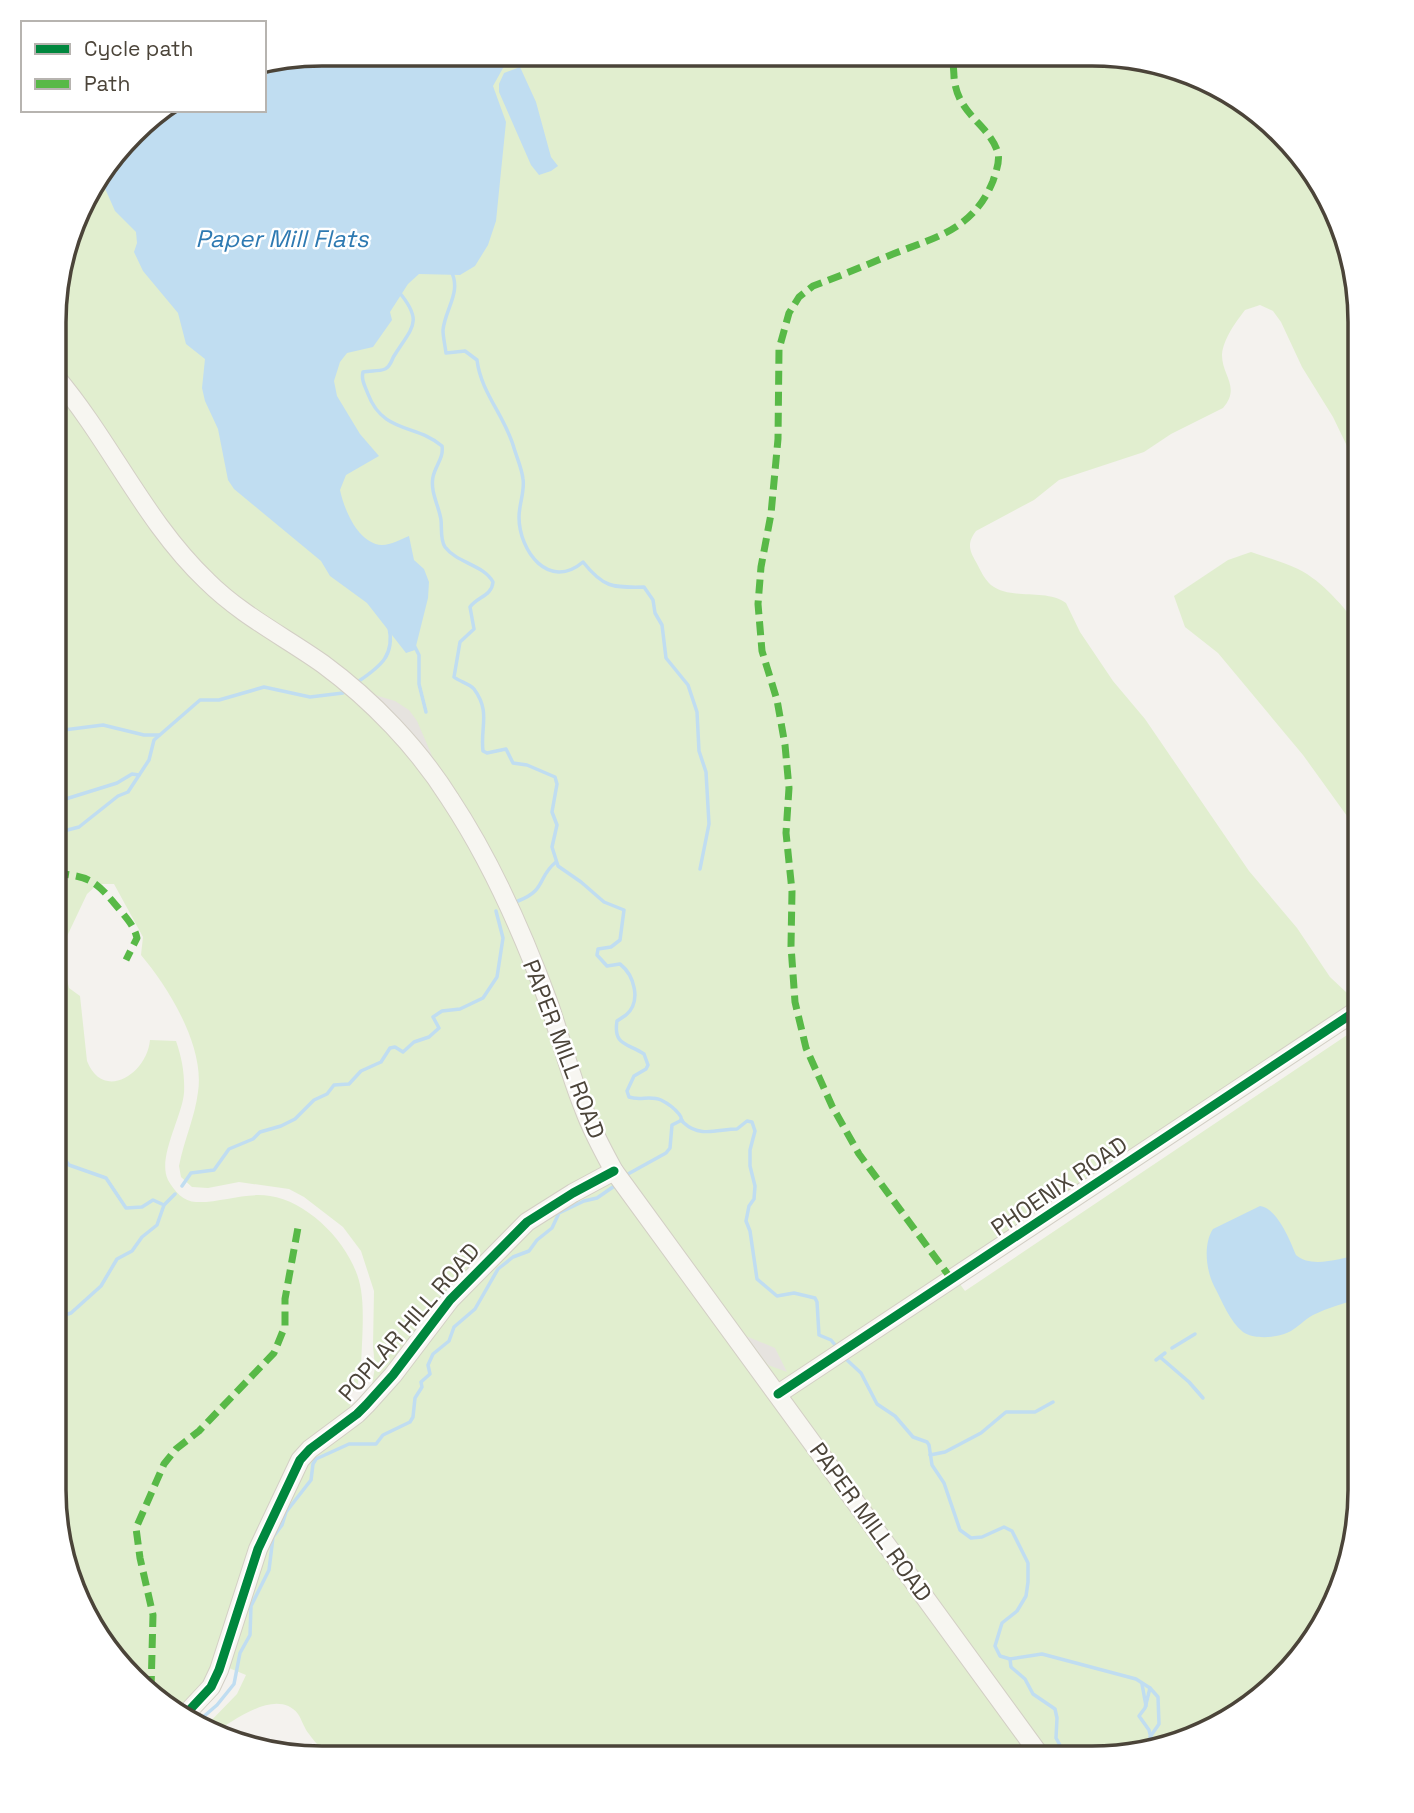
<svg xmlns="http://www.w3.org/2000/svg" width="1414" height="1813" viewBox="0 0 1414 1813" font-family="'Space Grotesk',sans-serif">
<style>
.green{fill:#e1eecf;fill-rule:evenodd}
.parking{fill:#e6e3df}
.water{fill:#c0ddf1}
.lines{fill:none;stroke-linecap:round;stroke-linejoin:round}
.stream{stroke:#c0ddf1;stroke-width:3.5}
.secondary-casing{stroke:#d3cfc5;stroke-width:20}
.secondary{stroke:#f7f6f1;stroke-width:18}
.quiet{stroke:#58b947;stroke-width:7;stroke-dasharray:14 7;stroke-linecap:butt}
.cycleway-casing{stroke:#fff;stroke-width:13}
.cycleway{stroke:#00873e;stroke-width:9}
.labels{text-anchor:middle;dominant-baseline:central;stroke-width:5;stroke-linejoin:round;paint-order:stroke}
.street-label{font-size:23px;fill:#4b4439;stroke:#fff}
.water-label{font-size:24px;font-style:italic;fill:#2e7ab2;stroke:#fff}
.rim{fill:none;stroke:#4b4439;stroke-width:3.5}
</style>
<rect width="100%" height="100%" fill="#f4f2ee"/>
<g class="green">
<path d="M323 54 1127 57 1241 100 1324 189 1350 253 1360 322V473L1333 417 1302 367 1281 322 1273 311 1260 305 1245 310C1236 322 1223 339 1222 355 1222 376 1241 387 1223 408L1171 434 1144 452 1059 480 1034 500 976 531C967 543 969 550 976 562 980 569 984 579 991 585 1012 601 1045 588 1066 603L1080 632 1113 681 1145 719 1249 871 1297 928 1330 977 1347 993 1359 986V998L1349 1006 951 1272 965 1291 1359 1027V1507L1346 1576 1315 1639 1225 1723 1108 1758H331C324 1751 315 1743 309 1734 304 1728 302 1720 298 1714 277 1687 233 1721 214 1733L204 1728 237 1694 246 1675 229 1668 190 1722 174 1714 90 1624 63 1559 54 1491 57 287 90 189 146 121 164 110H264ZM98 884H114L143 937 141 955C169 988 205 1047 198 1092 195 1117 184 1140 179 1166L181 1177 192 1187 208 1188 239 1182 289 1189 304 1197 343 1227 361 1251 374 1291 373 1346 375 1367 370 1397 351 1412 350 1394 358 1387V1379L361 1375C361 1348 365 1315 361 1290 355 1249 311 1202 270 1196 245 1192 220 1203 196 1202 184 1202 174 1191 168 1180 157 1158 182 1117 184 1093 185 1075 182 1058 176 1041L150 1040C147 1074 103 1102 87 1061L80 996 69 988 60 951 87 894Z"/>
<path d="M1251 552C1266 557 1283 562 1298 569 1324 582 1342 606 1360 627V834L1303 755 1218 653 1185 627 1174 596 1228 560Z"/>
</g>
<g class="parking">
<polygon points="375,695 395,701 409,710 417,721 433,758"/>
<polygon points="746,1336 775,1348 787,1372 768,1365"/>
</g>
<g class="water">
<path d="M323 54 514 55 503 68 493 86 506 122 496 221 488 245 475 266 460 275 419 274 408 284 390 312 392 320 373 347 347 353 340 362 334 381 337 396 360 434 379 456 346 475 340 490C344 509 358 544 382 545 391 545 401 539 409 536L414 560 424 569 429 582 428 598 415 650 406 653 367 603 330 576 321 561 234 489 228 480 218 429 205 401 202 388 205 359 186 344 178 313 143 271 134 252 137 243 136 232 115 211 100 177 146 121 164 110H264V64Z"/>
<polygon points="520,67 536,102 551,157 558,166 551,171 539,175 531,165 499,92 499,84 504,73"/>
<path d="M1260 1206C1277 1208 1290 1240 1296 1255 1312 1269 1340 1258 1359 1255V1299C1343 1303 1328 1308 1313 1315 1304 1320 1298 1327 1291 1331 1279 1338 1254 1340 1243 1332 1230 1322 1222 1301 1214 1286 1206 1270 1203 1244 1213 1229Z"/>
</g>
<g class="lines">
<g class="stream">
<path d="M451 271C462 292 445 309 443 330 443 337 445 345 446 353L465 351 477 360C481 393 505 416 514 448 517 458 522 469 523 479 525 491 519 504 519 517 519 551 549 591 583 562 603 587 612 588 644 587L653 600 655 613 662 625 666 658 688 685 697 712 699 751 706 772 709 824 700 869"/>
<path d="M399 292C424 322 412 327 394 356 391 361 391 366 385 369 378 372 370 370 363 372 361 380 365 386 368 394 383 434 417 424 442 446 444 458 435 466 433 477 430 492 439 506 441 520 442 528 440 540 445 547 457 563 484 565 493 582 492 596 477 597 470 607L474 629 460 642 454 677C460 682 469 683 474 689 491 712 480 727 483 751L487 753 506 749 513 763 527 765 555 777 557 784 552 812 557 825 552 847 558 866 581 882 604 902 624 910 620 940 611 947 598 949 597 955 607 966 620 964C634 975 642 1001 626 1015 623 1017 620 1019 617 1021 613 1046 628 1043 644 1054L648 1065 646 1069 634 1076 627 1091 629 1097C640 1101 650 1095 661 1100 667 1103 675 1109 679 1114 685 1122 677 1116 684 1123 700 1138 719 1129 737 1129L747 1121 752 1122 755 1131 750 1150V1166L755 1186 754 1199 749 1206 746 1221 750 1231 757 1279 777 1296 794 1293 815 1298 817 1302 819 1335 831 1340 836 1346"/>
<polyline points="414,645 419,655 419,684 426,712"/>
<path d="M359 681C381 666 395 655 389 627"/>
<polyline points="56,731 103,725 144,735 159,735"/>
<polyline points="56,802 117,783 132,774 139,775"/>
<polyline points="56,833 79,827 118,796 128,792 149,760 154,740 200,700 219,700 264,687 310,697 343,693"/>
<path d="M518 901C547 890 537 877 556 862"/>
<polyline points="55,1146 69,1165 106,1178 126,1208 142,1207 153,1200 164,1205"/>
<polyline points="628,1174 666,1153 670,1148 672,1125 682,1120"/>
<polyline points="182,1186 191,1173 214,1170 229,1149 253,1139 260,1132 281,1126 295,1119 314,1100 327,1094 334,1085 349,1084 361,1071 381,1062 390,1048 395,1047 403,1052 414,1042 429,1037 439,1028 433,1017 442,1011 460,1009 483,998 497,977 503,938 496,911"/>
<polyline points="55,1318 71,1313 101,1286 117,1259 132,1251 142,1237 157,1225 164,1205 175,1194"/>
<polyline points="1172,1348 1195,1334"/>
<polyline points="1160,1357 1189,1382 1203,1398"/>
<polyline points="847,1360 861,1373 877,1404 895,1416 913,1437 927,1442 929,1445 932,1465 944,1483 960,1530 971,1538 982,1537 1004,1527 1012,1531 1028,1563 1028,1582 1026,1596 1017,1611 1002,1623 995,1646 1000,1656 1010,1659 1042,1654 1136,1679 1150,1688 1158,1697 1159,1724 1150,1737"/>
<polyline points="1156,1360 1165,1353"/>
<polyline points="930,1455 945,1452 981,1433 1006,1412 1035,1412 1053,1402"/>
<polyline points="1010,1659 1011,1667 1025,1679 1033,1694 1055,1709 1057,1718 1056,1738 1067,1758"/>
<polyline points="1142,1684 1146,1706"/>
<polyline points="1150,1688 1145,1708 1139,1716 1149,1730 1153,1745"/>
<polyline points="195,1724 217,1705 234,1684 240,1653 250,1635 251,1606 269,1570 273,1537 282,1525 286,1512 311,1480 313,1464 316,1459 349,1444 376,1444 383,1435 410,1422 413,1417 415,1398 422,1387 421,1382 430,1374 428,1365 433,1354 449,1341 454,1327 475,1309 498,1269 513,1257 529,1251 537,1240 552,1228 559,1213 584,1201 597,1198 613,1187"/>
</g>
<defs>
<g id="secondary">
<path d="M56 377C111 442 145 522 207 581 241 615 285 637 323 664 372 700 418 748 450 799 491 861 523 933 549 1004 561 1039 570 1075 584 1109 592 1131 603 1151 614 1171L1042 1758"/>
<polyline points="778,1394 1359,1009"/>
<polyline points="182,1718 211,1687 219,1670 258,1549 300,1460 310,1449 357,1414 366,1405 393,1375 450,1300 527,1222 573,1193 614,1171"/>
</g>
</defs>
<use href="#secondary" class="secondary-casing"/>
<use href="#secondary" class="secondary"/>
<g class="quiet">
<path d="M55 873C94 877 96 882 120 910 128 920 134 926 137 938L126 960"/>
<path d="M952 1280 859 1154 832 1106 806 1048 795 1002 791 946 792 891 786 833 789 788 785 745 777 700 762 651 758 604 761 567 771 514 778 439 779 349 789 313 799 297 813 286C840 276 866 265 893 254 936 237 973 230 993 181 996 171 1001 160 997 150 987 123 957 114 954 77 954 70 952 63 955 56"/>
<polyline points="151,1690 153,1615 140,1558 136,1528 164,1464 176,1449 199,1431 274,1353 285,1326 285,1299 299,1222"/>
</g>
<defs>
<g id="cycleway">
<polyline points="778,1394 1359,1009"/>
<polyline points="182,1718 211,1687 219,1670 258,1549 300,1460 310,1449 357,1414 366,1405 393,1375 450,1300 527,1222 573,1193 614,1171"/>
</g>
</defs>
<use href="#cycleway" class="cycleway-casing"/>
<use href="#cycleway" class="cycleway"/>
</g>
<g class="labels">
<g class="street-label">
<text transform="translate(564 1049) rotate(69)">PAPER MILL ROAD</text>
<text transform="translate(1059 1186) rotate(-34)">PHOENIX ROAD</text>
<text transform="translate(409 1322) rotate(-49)">POPLAR HILL ROAD</text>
<text transform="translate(871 1522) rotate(54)">PAPER MILL ROAD</text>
</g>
<g class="water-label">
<text x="282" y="238">Paper Mill Flats</text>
</g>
</g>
<path d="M0 0H1414V1813H0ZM322 66H1092A256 256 0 0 1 1348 322V1490A256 256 0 0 1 1092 1746H322A256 256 0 0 1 66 1490V322A256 256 0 0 1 322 66Z" fill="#fff" fill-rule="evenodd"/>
<path class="rim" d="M322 66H1092A256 256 0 0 1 1348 322V1490A256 256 0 0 1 1092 1746H322A256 256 0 0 1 66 1490V322A256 256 0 0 1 322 66Z"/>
<rect x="21" y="21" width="245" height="91" fill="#ffffff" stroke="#b7b4b0" stroke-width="2"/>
<rect x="35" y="44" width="35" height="10" fill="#00873e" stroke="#b7b4b0" stroke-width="2"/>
<text x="84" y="56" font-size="21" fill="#4b4439">Cycle path</text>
<rect x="35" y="79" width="35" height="10" fill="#58b947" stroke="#b7b4b0" stroke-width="2"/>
<text x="84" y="91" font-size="21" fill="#4b4439">Path</text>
</svg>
